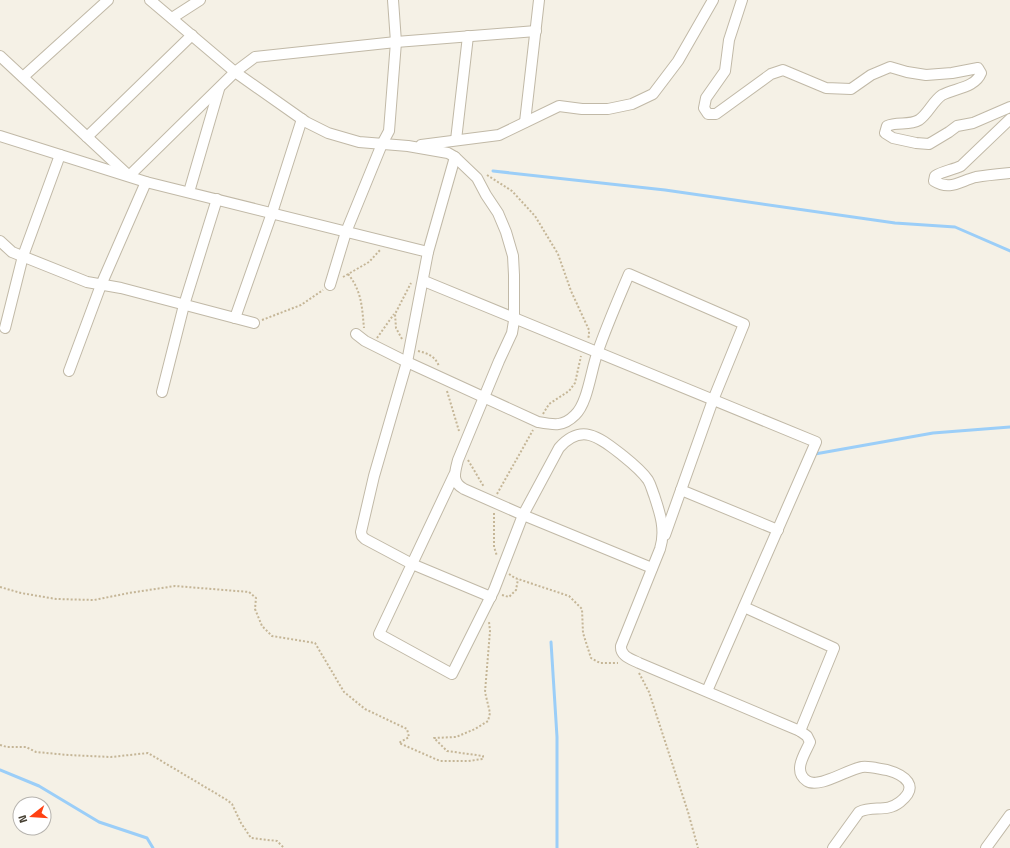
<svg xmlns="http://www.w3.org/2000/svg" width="1010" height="848" viewBox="0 0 1010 848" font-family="'Titillium Web',sans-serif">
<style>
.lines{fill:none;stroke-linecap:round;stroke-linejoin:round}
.stream{stroke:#9bcef8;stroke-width:3}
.minor-casing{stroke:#c1b9a7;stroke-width:12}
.path{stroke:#c5b697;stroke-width:2;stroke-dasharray:2 2;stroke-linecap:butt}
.minor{stroke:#fff;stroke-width:10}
</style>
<rect width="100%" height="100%" fill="#f5f1e6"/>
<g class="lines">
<g class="stream">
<polyline points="493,171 665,190 895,223 955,227 1010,251"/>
<polyline points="815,454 933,433 1010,427"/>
<polyline points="551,642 557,737 557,848"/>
<polyline points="0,770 39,786 99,822 147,838 153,848"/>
</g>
<defs>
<g id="minor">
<path d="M150 0 235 72 306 122 328 133 359 142 408 146 448 153 455 157 477 178 486 195 498 213 506 232 513 256 514 275V321L512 333 499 361 458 460C455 472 451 482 464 489L523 515 559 448C582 422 600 438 622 455 632 463 641 470 648 480 651 485 652 490 654 495 660 513 666 530 660 549L621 646C620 656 631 659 639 663L800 731 807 736 810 742C805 754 792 771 807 781 819 789 848 769 862 767 870 766 879 769 887 770 905 775 920 786 900 802 886 813 873 805 859 812L833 848"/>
<path d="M742 0 729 40 725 71 706 98 704 108 708 114H716L771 74 783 70 826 88 851 89 871 75 890 67 907 72 926 75 952 73 978 68 981 73C975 88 955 88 942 95 933 101 928 114 919 120 909 126 897 121 887 126L885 133 893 138 916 143 929 144 949 132 957 126 973 123 1010 107"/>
<polyline points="172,18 200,0"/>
<polyline points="0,56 129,176 235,72 255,57 396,42 536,31"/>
<polyline points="23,77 108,0"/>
<path d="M1010 119 961 166C952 170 943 171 935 176L934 181C950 191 960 181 976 177 987 175 999 174 1010 173"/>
<polyline points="525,122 539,0"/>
<polyline points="0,136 146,182 428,252 407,362 374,476 361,532 362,536 365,539 412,564 491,597"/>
<polyline points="87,137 192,35"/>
<polyline points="456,140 468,36"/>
<polyline points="421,145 499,135 559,106 582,109 608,109 632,104 653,94 678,61 713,0"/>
<polyline points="189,192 219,89"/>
<polyline points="0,241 12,252 87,282 121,288 254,323"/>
<polyline points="428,252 455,157"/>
<polyline points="424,281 816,442 707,691"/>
<polyline points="330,285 346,232 382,144 389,131 396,42 393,0"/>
<polyline points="235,318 272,213 302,119"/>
<polyline points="5,328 23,256 60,155"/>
<path d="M356 334 365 341 407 362 538 422C554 425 563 427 575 415 588 403 591 369 598 351 607 325 618 300 629 274L744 324 713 400 665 535"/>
<polyline points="69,371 101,285 146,182"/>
<polyline points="162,392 184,305 217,199"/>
<polyline points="454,475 379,634 452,674 494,590 523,515 652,568"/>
<polyline points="681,490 778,530"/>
<polyline points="744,607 834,648 800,731"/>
<polyline points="986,848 1010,815"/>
</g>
</defs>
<use href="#minor" class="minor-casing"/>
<g class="path">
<polyline points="487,175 512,191 535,216 558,254 571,291 589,330 589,335 588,339"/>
<path d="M348 274C362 291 362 308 364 328"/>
<polyline points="343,277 369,262 381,249"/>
<polyline points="262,320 301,305 323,290"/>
<polyline points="377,338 394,314"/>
<polyline points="402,339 396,328 395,314 411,283"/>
<path d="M418 351C427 353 435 356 439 366"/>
<polyline points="447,391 459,431"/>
<polyline points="543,414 549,404 569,391 575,383 581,356"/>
<polyline points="468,460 484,487"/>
<polyline points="497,494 533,430"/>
<polyline points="494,513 494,547 497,556"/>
<polyline points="509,574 515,578 569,596 582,609 583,633 591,658 600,663 618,663"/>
<polyline points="0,587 21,593 56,599 94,600 129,593 175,586 249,592 256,598 255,609 262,626 272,636 315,643 344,692 365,709 407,729 409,737 399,743 440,761 468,761 483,759 483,756 447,751 434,738 456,737 475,729 488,721 490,713 485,692 490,631 489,622"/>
<polyline points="502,595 509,597 516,590 518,579"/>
<polyline points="639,673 649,692 688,812 698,848"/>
<polyline points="0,745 7,747 26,747 36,752 68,755 111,757 148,753 227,800 232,804 241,823 251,838 277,841 284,848"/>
</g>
<use href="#minor" class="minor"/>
</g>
<g transform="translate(32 816) rotate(253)"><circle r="19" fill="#ffffff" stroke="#b6b3ae"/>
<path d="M0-3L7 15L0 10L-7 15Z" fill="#ff4112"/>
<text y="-6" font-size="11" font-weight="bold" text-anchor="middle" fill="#484134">N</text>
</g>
</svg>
